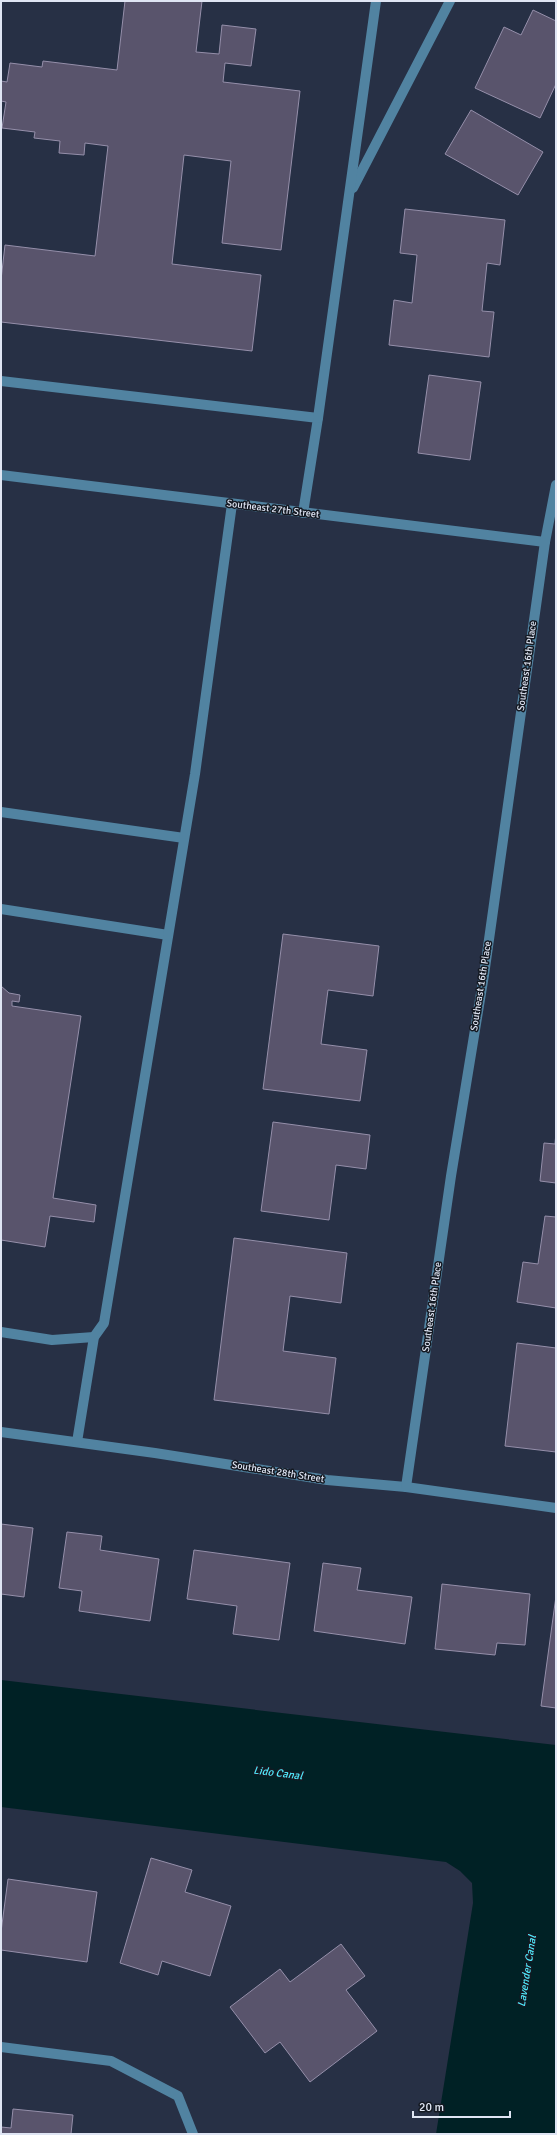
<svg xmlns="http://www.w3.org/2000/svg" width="557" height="2135" viewBox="0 0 557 2135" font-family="Signika,sans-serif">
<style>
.water{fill:#002125}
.building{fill:#59546c;stroke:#958faa}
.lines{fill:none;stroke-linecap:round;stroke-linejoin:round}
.minor{stroke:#5183a1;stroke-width:10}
.labels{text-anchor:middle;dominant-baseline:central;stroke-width:3;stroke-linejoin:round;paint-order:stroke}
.street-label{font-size:10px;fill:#dfe5f3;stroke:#141922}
.water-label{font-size:11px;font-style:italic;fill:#51eafd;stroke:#141922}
</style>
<rect width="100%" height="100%" fill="#273045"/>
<polygon class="water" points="1,1680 556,1745 556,2134 436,2134 473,1903 472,1883 460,1871 446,1862 1,1807"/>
<g class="building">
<polygon points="125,1 202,1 196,52 219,54 222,25 256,29 251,66 225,63 223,82 300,91 281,250 222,243 231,161 184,155 172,264 261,275 252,351 1,322 1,280 5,245 95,256 108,146 85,143 84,155 59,153 60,141 34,138 35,132 2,128 6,102 1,101 1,81 7,82 10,63 42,67 43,61 117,70"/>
<polygon points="533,10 556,21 556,84 540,118 475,88 504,27 521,35"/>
<polygon points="471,110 543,152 518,195 445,154"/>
<polygon points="405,209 505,220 500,265 487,263 482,311 494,312 489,357 389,345 394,300 412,303 417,255 400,253"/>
<polygon points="429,375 481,382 470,460 418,453"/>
<polygon points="283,934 379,946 373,996 328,990 321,1044 367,1050 360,1101 263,1089"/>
<polygon points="1,986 9,993 20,995 19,1002 12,1001 12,1006 81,1016 53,1198 96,1205 94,1222 50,1216 45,1247 1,1240"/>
<polygon points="273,1122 370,1135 366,1169 336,1165 329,1220 261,1211"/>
<polygon points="556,1132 556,1183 540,1181 544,1143 555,1144"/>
<polygon points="545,1216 556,1217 556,1308 517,1302 523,1262 538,1264"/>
<polygon points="234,1238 347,1253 341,1303 290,1296 283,1351 336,1358 329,1414 214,1400"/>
<polygon points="517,1343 556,1348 556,1452 505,1446"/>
<polygon points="1,1524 33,1528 24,1597 1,1594"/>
<polygon points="67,1532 102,1536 100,1550 159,1559 150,1621 79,1611 82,1591 59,1588"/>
<polygon points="194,1550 290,1563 279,1640 233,1634 237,1606 187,1599"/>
<polygon points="323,1563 361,1568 357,1590 412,1597 405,1644 314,1631"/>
<polygon points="442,1584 530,1594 525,1645 497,1643 495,1655 435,1649"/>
<polygon points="556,1596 556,1708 541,1706"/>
<polygon points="151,1858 192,1870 185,1892 231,1906 210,1976 162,1961 158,1975 120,1963"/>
<polygon points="8,1879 97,1892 87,1962 1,1950 1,1932"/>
<polygon points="341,1944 365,1976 346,1990 377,2031 310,2082 280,2042 265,2053 230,2007 280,1969 290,1982"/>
<polygon points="13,2109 73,2115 71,2134 1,2134 1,2127 11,2128"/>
</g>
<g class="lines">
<g class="minor">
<polyline points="353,188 450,1"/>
<polyline points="1,381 318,418 303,513"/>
<polyline points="318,418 376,1"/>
<polyline points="1,475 545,542"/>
<polyline points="1,812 184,838"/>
<polyline points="1,909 168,935"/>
<polyline points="1,1332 52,1340 94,1337"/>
<polyline points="1,1432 155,1453 327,1480 406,1487 556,1508"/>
<polyline points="77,1442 94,1337 104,1323 195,774 232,504"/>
<polyline points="406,1487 451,1176 484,975 545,542 556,485"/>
<polyline points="1,2047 111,2061 178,2096 193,2134"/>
</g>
</g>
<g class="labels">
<g class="street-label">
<text transform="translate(273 509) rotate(7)">Southeast 27th Street</text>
<text transform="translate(527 666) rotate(-82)">Southeast 16th Place</text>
<text transform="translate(481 986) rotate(-81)">Southeast 16th Place</text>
<text transform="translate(432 1307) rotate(-82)">Southeast 16th Place</text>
<text transform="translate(278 1472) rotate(9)">Southeast 28th Street</text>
</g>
<g class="water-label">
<text transform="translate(278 1773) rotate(7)">Lido Canal</text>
<text transform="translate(527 1971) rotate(-81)">Lavender Canal</text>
</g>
</g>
<rect width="557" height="2135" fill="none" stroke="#dfe5f3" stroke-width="4"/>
<path d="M413 2111v6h97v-6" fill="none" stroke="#dfe5f3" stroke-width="2"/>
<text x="419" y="2111" font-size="12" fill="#dfe5f3" stroke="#141922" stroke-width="3" paint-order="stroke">20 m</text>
</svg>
